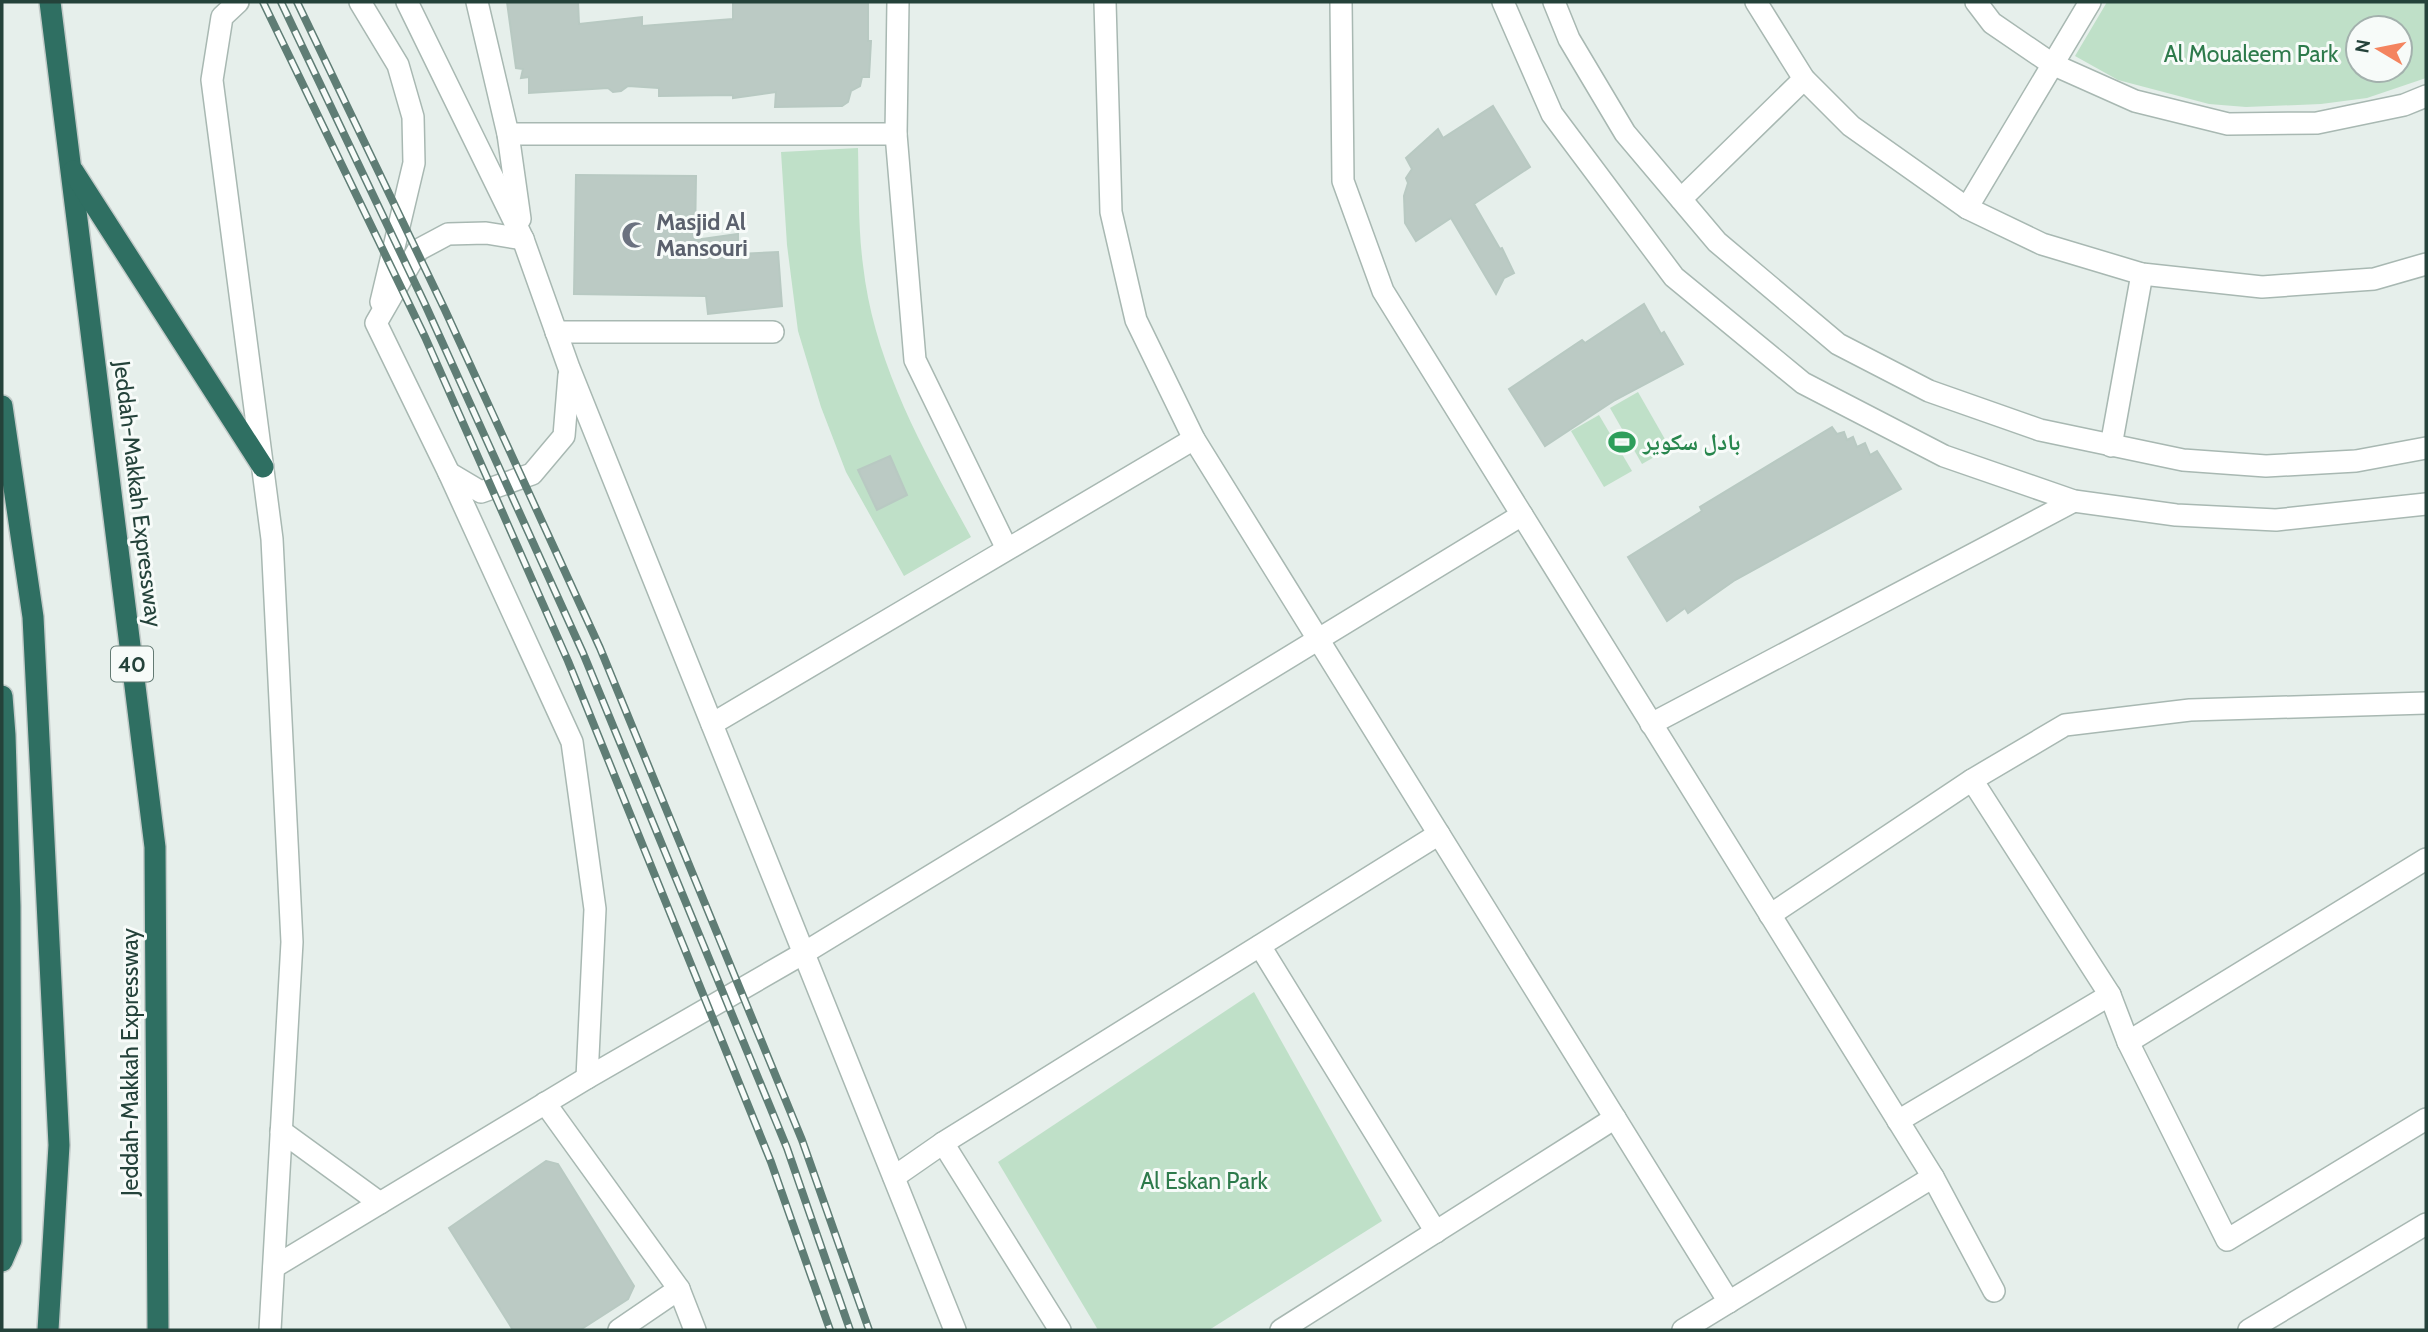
<svg xmlns="http://www.w3.org/2000/svg" width="2428" height="1332" viewBox="0 0 2428 1332" font-family="Cabin,'Noto Naskh Arabic',sans-serif">
<style>
.green{fill:#bfe0c8;fill-rule:evenodd}
.building{fill:#bbcac4;stroke:#b8c9c2;stroke-width:2}
.lines{fill:none;stroke-linecap:round;stroke-linejoin:round}
.minor-casing{stroke:#a8b8b2;stroke-width:24}
.motorway-casing{stroke:#c2cac8;stroke-width:24}
.minor{stroke:#fff;stroke-width:21}
.motorway{stroke:#2f6f62;stroke-width:21}
.rail-casing{stroke:#5f7d75;stroke-width:8}
.rail{stroke:#f7fbf9;stroke-width:5;stroke-dasharray:16;stroke-linecap:butt}
.labels{text-anchor:middle;dominant-baseline:central;stroke-width:6;stroke-linejoin:round;paint-order:stroke}
.shield{fill:#f7fbf9;stroke:#637a73;stroke-width:2}
.shield-label{font-size:21px;font-weight:bold;fill:#24423a}
.park-label{font-size:23px;fill:#2d7a4b;stroke:#f7fbf9}
.worship-label{font-size:23px;font-weight:bold;fill:#5b616d;stroke:#f7fbf9;text-anchor:start}
.leisure-label{font-size:23px;font-weight:bold;fill:#27864d;stroke:#f7fbf9;text-anchor:start}
.street-label{font-size:23px;fill:#24423a;stroke:#f7fbf9}
</style>
<rect width="100%" height="100%" fill="#e6efeb"/>
<g class="green">
<path d="M2107 2H2426V78L2367 98 2321 104 2246 107 2209 104 2118 80 2075 56ZM2358 28H2400V70H2358Z"/>
<path d="M858 148C859 186 858 227 863 265 874 364 924 451 971 537L904 576 846 472 821 407 798 331 787 245 781 152Z"/>
<polygon points="1638,392 1670,448 1642,464 1610,408"/>
<polygon points="1599,415 1632,471 1604,487 1571,431"/>
<polygon points="1254,992 1382,1221 1209,1330 1098,1330 998,1162"/>
</g>
<g class="building">
<polygon points="507,2 578,2 579,24 642,17 642,26 733,19 733,2 868,2 868,41 871,41 869,77 862,77 860,86 851,91 848,102 842,106 775,107 776,92 733,98 733,95 659,96 659,88 628,86 621,91 613,92 608,88 529,93 529,77 521,78 523,69 516,68"/>
<polygon points="1493,106 1530,167 1474,204 1500,249 1502,248 1514,273 1504,278 1496,294 1451,218 1416,241 1405,223 1404,196 1408,183 1406,178 1412,169 1406,158 1438,129 1443,138"/>
<polygon points="576,175 696,176 695,240 738,234 738,254 778,252 782,306 708,314 706,296 574,294"/>
<polygon points="1644,304 1661,334 1664,332 1683,364 1615,400 1545,446 1509,389 1582,340 1585,343"/>
<polygon points="1832,427 1837,434 1844,432 1847,440 1853,437 1857,447 1865,443 1870,455 1877,451 1901,489 1735,580 1688,613 1685,608 1667,621 1628,557 1702,511 1700,507"/>
<polygon points="890,456 907,495 877,510 858,470"/>
<polygon points="546,1161 558,1164 634,1286 628,1299 580,1330 513,1330 449,1228"/>
</g>
<g class="lines">
<defs>
<g id="minor">
<polyline points="238,2 222,17 212,80 272,539 292,942 270,1330"/>
<polyline points="360,2 398,65 413,117 414,163 381,302"/>
<polyline points="407,2 523,239 569,368 955,1330"/>
<polyline points="477,2 508,134 520,219"/>
<polyline points="898,2 896,134 915,360 1007,549"/>
<polyline points="1105,2 1111,212 1136,320 1194,439 1729,1302"/>
<polyline points="1341,2 1343,181 1383,291 1933,1177 1994,1291"/>
<polyline points="1503,2 1552,114 1674,277 1803,383 1944,456 2074,501 2176,515 2276,520 2426,504"/>
<polyline points="1554,2 1569,39 1625,133 1717,242 1838,344 1929,391 2040,430 2183,460 2266,466 2356,461 2426,448"/>
<polyline points="1756,2 1804,79 1851,126 1967,208 2042,244 2142,274 2262,287 2374,279 2426,264"/>
<polyline points="1976,2 1992,23 2052,64 2135,101 2228,124 2317,123 2404,105 2426,96"/>
<polyline points="508,134 896,134"/>
<polyline points="1681,199 1804,79"/>
<polyline points="1967,208 2090,2"/>
<polyline points="523,239 486,233 448,234 418,250 376,323 449,473 572,742 595,909 587,1078"/>
<polyline points="556,332 773,332"/>
<polyline points="2111,446 2142,274"/>
<polyline points="449,473 481,492 532,474 564,436 569,375"/>
<polyline points="712,724 1194,439"/>
<polyline points="1651,724 2074,501"/>
<polyline points="1972,780 2110,995 2128,1042 2227,1240 2426,1119"/>
<polyline points="1770,915 1972,780 2065,725 2190,710 2426,703"/>
<polyline points="1260,946 1436,1232"/>
<polyline points="2128,1042 2426,859"/>
<polyline points="545,1103 679,1289 695,1330"/>
<polyline points="1898,1121 2110,995"/>
<polyline points="281,1131 380,1203"/>
<polyline points="943,1143 1060,1330"/>
<polyline points="894,1177 943,1143 1439,834"/>
<polyline points="274,1267 587,1078 804,953 1522,515"/>
<polyline points="619,1330 679,1289"/>
<polyline points="1281,1330 1615,1118"/>
<polyline points="1683,1330 1933,1177"/>
<polyline points="2249,1330 2426,1224"/>
</g>
<g id="motorway">
<polyline points="50,2 155,847 158,1330"/>
<polyline points="73,171 263,467"/>
<polyline points="2,406 33,617 59,1145 48,1330"/>
<polyline points="2,696 5,735 10,906 11,1240 2,1261"/>
</g>
</defs>
<use href="#minor" class="minor-casing"/>
<use href="#motorway" class="motorway-casing"/>
<use href="#minor" class="minor"/>
<use href="#motorway" class="motorway"/>
<defs>
<g id="rail">
<polyline points="263,2 425,337 568,661 771,1162 830,1330"/>
<polyline points="281,2 424,302 583,653 787,1148 850,1330"/>
<polyline points="297,2 445,310 600,648 802,1140 869,1330"/>
</g>
</defs>
<use href="#rail" class="rail-casing"/>
<use href="#rail" class="rail"/>
</g>
<defs>
<symbol id="mosque-bare" viewBox="-9 -9 18 18"><path d="M3.5-4.9A6 6 0 1 0 3.5 4.9A5 5 0 1 1 3.5-4.9Z" fill="#6b7280" stroke="#f7fbf9" stroke-width="2.5" paint-order="stroke"/></symbol>
<symbol id="stadium-bare" viewBox="-9 -9 18 18"><path d="M0-5a6.5 5 0 1 0 0 10a6.5 5 0 1 0 0-10ZM-3.5-1.8h7v3.6h-7Z" fill="#2e9e5b" stroke="#f7fbf9" stroke-width="2.5" paint-order="stroke"/></symbol>
</defs>
<g fill-rule="evenodd">
<use href="#mosque-bare" x="616" y="216" width="38" height="38"/>
<use href="#stadium-bare" x="1603" y="423" width="38" height="38"/>
</g>
<g class="labels">
<rect class="shield" x="111" y="646.5" width="42" height="35" rx="5"/>
<g class="shield-label">
<text x="132" y="664">40</text>
</g>
<g class="park-label">
<text x="2251" y="54">Al Moualeem Park</text>
<text x="1204" y="1181">Al Eskan Park</text>
</g>
<g class="worship-label">
<text x="656" y="222">Masjid Al<tspan x="656" dy="26">Mansouri</tspan></text>
</g>
<g class="leisure-label">
<text x="1643" y="442">بادل سكوير</text>
</g>
<g class="street-label">
<text transform="translate(138 494) rotate(83)">Jeddah-Makkah Expressway</text>
<text transform="translate(130 1062) rotate(-90)">Jeddah-Makkah Expressway</text>
</g>
</g>
<rect width="2428" height="1332" fill="none" stroke="#24423a" stroke-width="7"/>
<g transform="translate(2379 49) rotate(280)"><circle r="33" fill="#f7fbf9" stroke="#a3b1ad" stroke-width="2"/>
<path d="M0-5L12 26L0 18L-12 26Z" fill="#f4845f"/>
<text y="-10" font-size="19" font-weight="bold" text-anchor="middle" fill="#24423a">N</text>
</g>
</svg>
